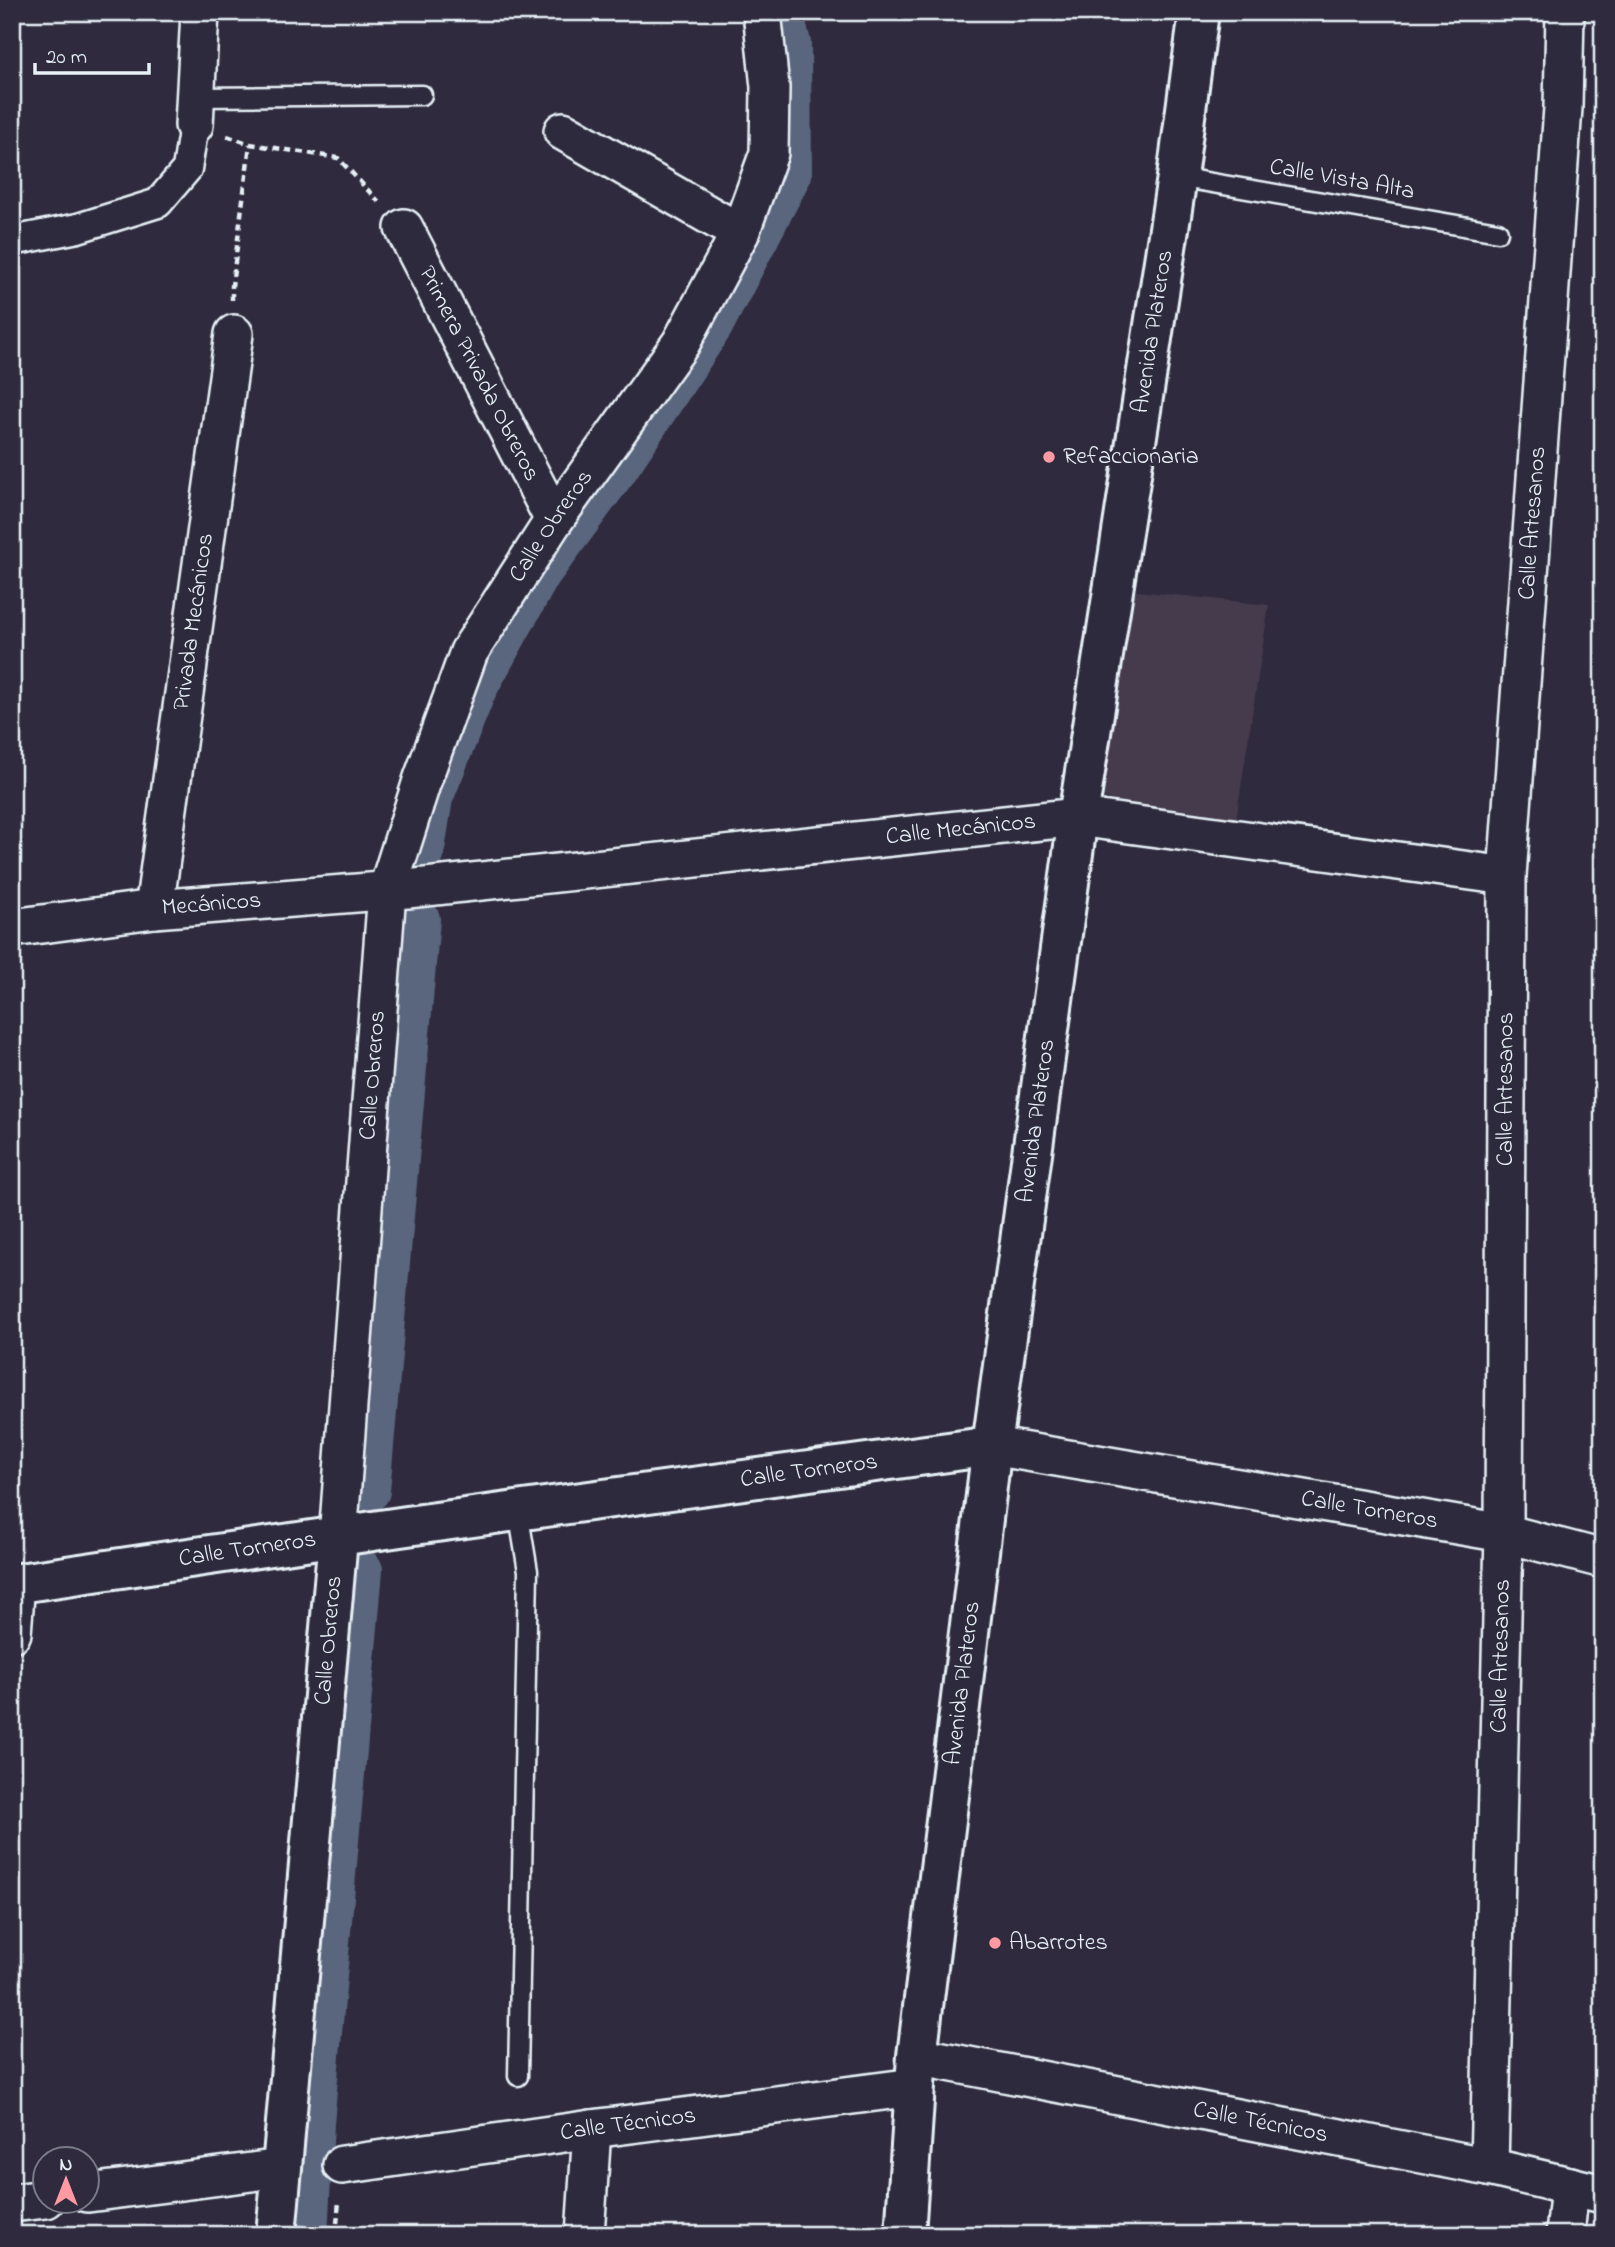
<svg xmlns="http://www.w3.org/2000/svg" width="1615" height="2247" viewBox="0 0 1615 2247" font-family="'Indie Flower',sans-serif">
<style>
.built{fill:#443a4d}
.lines{fill:none;stroke-linecap:round;stroke-linejoin:round}
.canal{stroke:#5a667e;stroke-width:40}
.service-casing{stroke:#e8f1f8;stroke-width:23}
.pedestrian-casing{stroke:#e8f1f8;stroke-width:33}
.minor-casing{stroke:#e8f1f8;stroke-width:42}
.tertiary-casing{stroke:#e8f1f8;stroke-width:44}
.path{stroke:#e8f1f8;stroke-width:4.5;stroke-dasharray:7 5;stroke-linecap:butt}
.service{stroke:#2f2a3d;stroke-width:18}
.pedestrian{stroke:#2f2a3d;stroke-width:28}
.minor{stroke:#2f2a3d;stroke-width:37}
.tertiary{stroke:#2f2a3d;stroke-width:38}
.poi-dot{fill:#ff9aa2;stroke:#2f2a3d;stroke-width:2.5}
.labels{text-anchor:middle;dominant-baseline:central;stroke-width:6;stroke-linejoin:round;paint-order:stroke}
.street-label{font-size:24px;fill:#e8f1f8;stroke:#2f2a3d}
.poi-label{font-size:24px;fill:#e8f1f8;stroke:#2f2a3d;text-anchor:start}
</style>
<rect width="100%" height="100%" fill="#2f2a3d"/>
<filter id="ink" filterUnits="userSpaceOnUse"><feTurbulence type="fractalNoise" baseFrequency=".0143" numOctaves="2"/><feDisplacementMap in="SourceGraphic" scale="14" xChannelSelector="R" yChannelSelector="G"/><feConvolveMatrix kernelMatrix="1 2 1 2 8 2 1 2 1" color-interpolation-filters="sRGB"/></filter>
<g filter="url(#ink)">
<polygon class="built" points="1129,590 1269,605 1236,820 1145,811 1097,795"/>
<g class="lines">
<g class="canal">
<polyline points="424,855 433,798 477,689 540,575 616,472 713,326 792,174 791,43 783,12"/>
<polyline points="370,1491 420,919"/>
<polyline points="308,2235 314,2123 363,1570"/>
</g>
<defs>
<g id="service">
<polyline points="195,97 422,95"/>
<polyline points="1177,177 1498,232"/>
<polyline points="518,1511 528,1571 518,2076"/>
</g>
<polyline id="pedestrian" points="12,241 78,228 158,203 187,169 194,125"/>
<g id="minor">
<polyline points="194,125 200,12"/>
<polyline points="563,131 740,233"/>
<path id="s1" d="M404 228 554 520"/>
<path id="s2" d="M154 909 234 334"/>
<path id="s3" d="M12 928 154 909 407 889 1078 817 1507 876"/>
<path id="s4" d="M992 1446 1504 1533 1603 1559"/>
<path id="s5" d="M338 1538 387 891 422 781 469 652 554 520 681 343 740 233 769 153 770 87 762 12"/>
<polyline points="12,1633 16,1583"/>
<path id="s6" d="M917 2056 1489 2167 1603 2194"/>
<path id="s7" d="M342 2165 592 2129 914 2087"/>
<path id="s8" d="M1489 2167 1504 1533 1507 876 1563 108 1565 12"/>
<polyline points="88,2193 282,2168"/>
<polyline points="12,2203 46,2199"/>
<polyline points="585,2235 592,2129"/>
<polyline points="1565,2235 1570,2186"/>
</g>
<g id="tertiary">
<path id="s9" d="M12 1584 407 1526 992 1446"/>
<path id="s10" d="M276 2235 338 1538"/>
<path id="s11" d="M905 2235 917 2056 992 1446 1078 817 1177 177 1199 12"/>
</g>
</defs>
<use href="#service" class="service-casing"/>
<use href="#pedestrian" class="pedestrian-casing"/>
<use href="#minor" class="minor-casing"/>
<use href="#tertiary" class="tertiary-casing"/>
<g class="path">
<polyline points="227,136 250,144 338,158 379,202"/>
<polyline points="232,300 232,286 250,144"/>
<polyline points="336,2235 339,2201"/>
</g>
<use href="#service" class="service"/>
<use href="#pedestrian" class="pedestrian"/>
<use href="#minor" class="minor"/>
<use href="#tertiary" class="tertiary"/>
</g>
</g>
<g class="poi-dot">
<circle cx="1049" cy="457" r="7"/>
<circle cx="995" cy="1943" r="7"/>
</g>
<g class="labels">
<g class="street-label">
<text transform="translate(1342 180) rotate(10)">Calle Vista Alta</text>
<text stroke="none"><textPath href="#s11" startOffset="1920">Avenida Plateros</textPath></text>
<text stroke="none"><textPath href="#s1" startOffset="164">Primera Privada Obreros</textPath></text>
<text stroke="none"><textPath href="#s8" startOffset="1645">Calle Artesanos</textPath></text>
<text stroke="none"><textPath href="#s5" startOffset="1052">Calle Obreros</textPath></text>
<text stroke="none"><textPath href="#s2" startOffset="290">Privada Mecánicos</textPath></text>
<text stroke="none"><textPath href="#s3" startOffset="954">Calle Mecánicos</textPath></text>
<text stroke="none"><textPath href="#s3" startOffset="201">Mecánicos</textPath></text>
<text stroke="none"><textPath href="#s5" startOffset="464">Calle Obreros</textPath></text>
<text stroke="none"><textPath href="#s8" startOffset="1078">Calle Artesanos</textPath></text>
<text stroke="none"><textPath href="#s11" startOffset="1122">Avenida Plateros</textPath></text>
<text stroke="none"><textPath href="#s9" startOffset="805">Calle Torneros</textPath></text>
<text stroke="none"><textPath href="#s4" startOffset="383">Calle Torneros</textPath></text>
<text stroke="none"><textPath href="#s9" startOffset="238">Calle Torneros</textPath></text>
<text stroke="none"><textPath href="#s10" startOffset="597">Calle Obreros</textPath></text>
<text stroke="none"><textPath href="#s8" startOffset="511">Calle Artesanos</textPath></text>
<text stroke="none"><textPath href="#s11" startOffset="555">Avenida Plateros</textPath></text>
<text stroke="none"><textPath href="#s6" startOffset="350">Calle Técnicos</textPath></text>
<text stroke="none"><textPath href="#s7" startOffset="289">Calle Técnicos</textPath></text>
</g>
<g class="poi-label">
<text x="1063" y="457">Refaccionaria</text>
<text x="1009" y="1943">Abarrotes</text>
</g>
</g>
<rect width="1615" height="2247" fill="none" stroke="#2f2a3d" stroke-width="42"/>
<rect x="21" y="21" width="1573" height="2205" fill="none" stroke="#e8f1f8" stroke-width="2.5" filter="url(#ink)"/>
<g transform="translate(66 2180)"><circle r="33" fill="#2f2a3d" stroke="#797a88" stroke-width="2"/>
<path d="M0-5L12 26L0 18L-12 26Z" fill="#ff9aa2"/>
<text y="-10" font-size="19" font-weight="bold" text-anchor="middle" fill="#e8f1f8">N</text>
</g>
<path d="M35 63v10h114v-10" fill="none" stroke="#e8f1f8" stroke-width="3.5"/>
<text x="46" y="63" font-size="21" fill="#e8f1f8" stroke="#2f2a3d" stroke-width="5" paint-order="stroke">20 m</text>
</svg>
